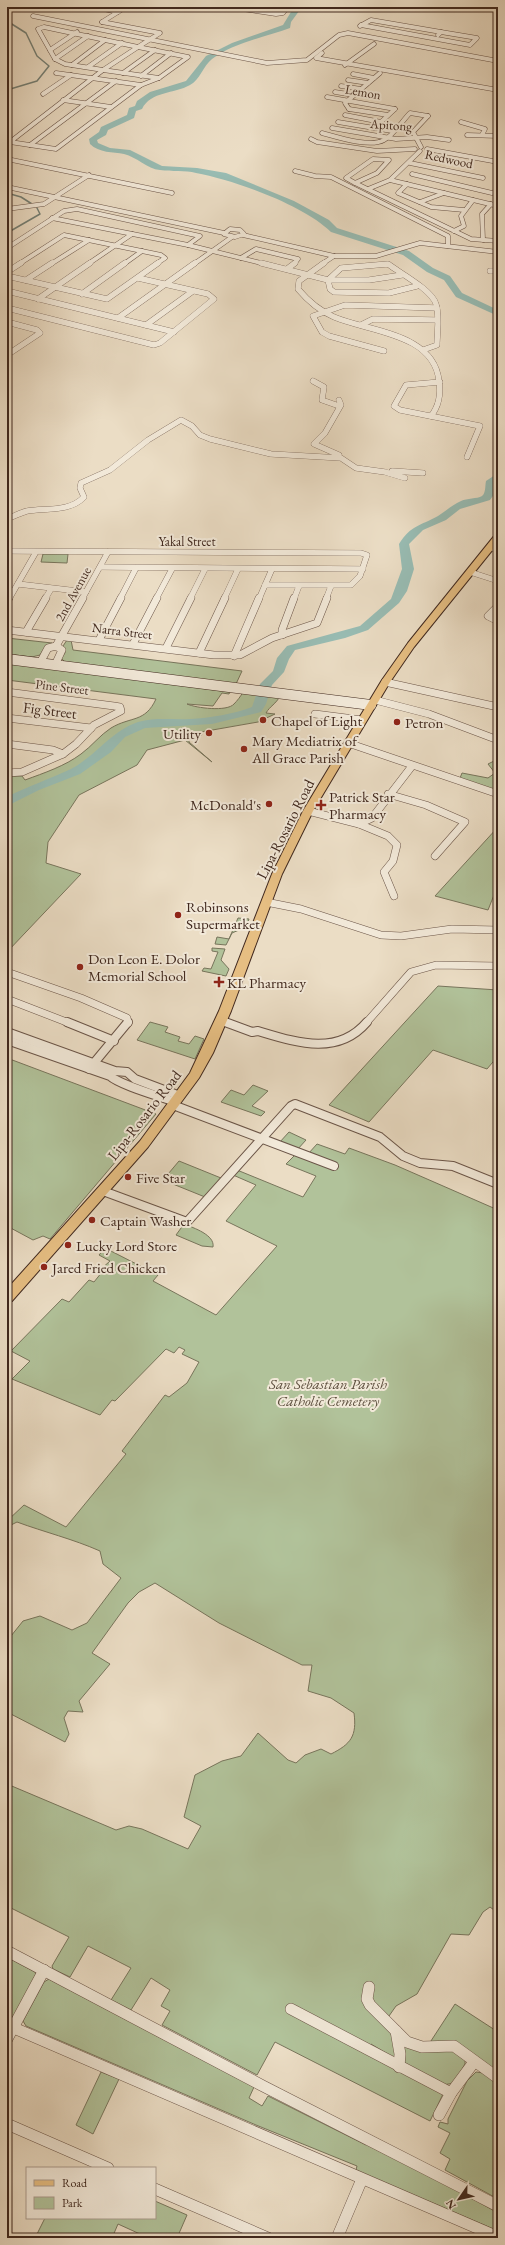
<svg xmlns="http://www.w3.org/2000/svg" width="505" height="2245" viewBox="0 0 505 2245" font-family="'EB Garamond',serif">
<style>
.green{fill:#b1c29a;stroke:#78755c}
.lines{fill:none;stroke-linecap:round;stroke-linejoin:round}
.stream{stroke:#758177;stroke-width:1.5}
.river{fill:#98bcb3;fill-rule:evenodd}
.street-far4-casing{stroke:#6b5548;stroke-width:5}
.street-far3-casing{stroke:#6b5548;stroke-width:6}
.street-far2-casing{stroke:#6b5548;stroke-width:8}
.street-far1-casing{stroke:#6b5548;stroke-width:10}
.street-casing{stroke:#6b5548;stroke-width:12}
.secondary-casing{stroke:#40281e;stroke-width:11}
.primary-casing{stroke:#40281e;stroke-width:2}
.street-far4{stroke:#f2e9d9;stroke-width:4}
.street-far3{stroke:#f2e9d9;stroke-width:5.5}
.street-far2{stroke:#f2e9d9;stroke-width:7}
.street-far1{stroke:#f2e9d9;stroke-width:8}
.street{stroke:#f2e9d9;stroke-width:11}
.secondary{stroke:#f2e9d9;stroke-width:10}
.primary{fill:#e6be82;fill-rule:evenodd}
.poi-dot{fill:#8f2418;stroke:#f2e9d9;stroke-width:1.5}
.labels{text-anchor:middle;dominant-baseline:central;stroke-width:4;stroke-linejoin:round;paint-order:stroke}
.far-street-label{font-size:13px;fill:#40281e;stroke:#f2e9d9}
.street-label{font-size:15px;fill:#40281e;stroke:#f2e9d9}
.poi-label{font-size:15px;fill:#40281e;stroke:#f2e9d9;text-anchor:start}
.park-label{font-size:15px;font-style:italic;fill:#5c4e3d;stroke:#f2e9d9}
</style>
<rect width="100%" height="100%" fill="#ebddc5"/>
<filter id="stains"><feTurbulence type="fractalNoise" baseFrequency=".005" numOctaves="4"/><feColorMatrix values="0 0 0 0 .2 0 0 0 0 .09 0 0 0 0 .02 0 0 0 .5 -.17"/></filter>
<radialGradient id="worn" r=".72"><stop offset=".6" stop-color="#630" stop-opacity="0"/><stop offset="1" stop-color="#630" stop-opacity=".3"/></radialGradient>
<g class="green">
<polygon points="43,554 68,554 67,563 41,562"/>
<polygon points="7,638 52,643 45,647 40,655 32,657 7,654"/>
<polygon points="67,640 71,640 73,650 242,671 236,684 65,662 61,658 65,653 63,646"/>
<path d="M10 663 230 692 229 694 222 693 213 706 187 704C196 708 227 712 234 704 237 701 241 696 243 692L280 696C276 704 270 706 266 713L275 714 258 722 201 732 202 735 189 739V742L212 762 185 740 147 750 137 765 79 795 48 842 46 863 81 874 7 952V776H22L25 780C44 773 65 766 81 754 92 746 100 735 111 728 131 716 145 723 156 699L7 680V664Z"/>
<polygon points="498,759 498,792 460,778 462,773 488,778 495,773 488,764"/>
<polygon points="498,827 498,885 488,910 435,896"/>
<polygon points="238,918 249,919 246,927 232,933 226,945 215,944 217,937 229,939"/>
<polygon points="212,948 225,949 221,960 229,969 226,976 202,971 204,968 211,969 218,952 212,951"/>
<polygon points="438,986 498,990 498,1056 487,1069 433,1050 369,1122 329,1105"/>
<polygon points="150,1022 168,1027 165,1032 180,1037 178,1041 189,1044 195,1036 204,1039 195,1059 137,1040"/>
<polygon points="7,1058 156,1114 50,1239 43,1236 33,1240 7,1226"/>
<polygon points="253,1085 268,1091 252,1106 265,1112 261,1116 221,1102 231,1090 244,1095"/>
<polygon points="289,1132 306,1140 297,1150 279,1143"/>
<path d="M317 1144 345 1154 349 1148 395 1165 498 1210V1913L490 1907 483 1912 469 1935 451 1934 417 1994 396 2006 389 2016 364 1997 391 2030 396 2056 394 2058 371 2044 368 2054 443 2094 430 2121 275 2042 257 2075 162 2025 170 2011 161 2006 170 1990 151 1978 131 2010 111 2000 131 1968 88 1946 70 1977 53 1969 52 1966 69 1937 7 1906V1784L116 1830 129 1826 142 1829 188 1849 201 1826 184 1817 195 1775 222 1761 241 1756 258 1733 288 1760 296 1763 305 1755 321 1749 331 1754C351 1744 357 1736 354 1713L331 1698 308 1691 312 1665H302L219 1623 155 1583 139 1592 128 1603 92 1653 110 1664 79 1701 83 1712 68 1711 64 1718 69 1734 65 1742 7 1712V1641L23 1621 40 1616 72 1630 87 1623 121 1578 103 1564 100 1551C73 1539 44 1532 17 1522L7 1527V1521L24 1505 66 1527 126 1454 122 1451 165 1395 169 1397 187 1383 199 1362 182 1354 185 1350 179 1347 174 1353 166 1349 115 1401 112 1400 100 1415 12 1379 30 1361 11 1351 62 1299 69 1302 89 1280 94 1282 102 1272 100 1270 110 1261 99 1255 105 1248 158 1275 153 1281 216 1315 277 1246 226 1221 256 1185 233 1175 237 1170 303 1197 316 1176 286 1164 296 1154H308Z"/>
<polygon points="179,1161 221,1178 220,1180 205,1197 163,1180"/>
<path d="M184 1224C194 1228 215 1235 213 1247L202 1246 176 1235Z"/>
<polygon points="7,1957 35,1972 36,1974 14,2016 7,2018"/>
<polygon points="49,1979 254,2087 249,2098 262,2106 268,2096 366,2145 367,2144 401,2159 498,2213 498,2231 362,2173 356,2170 357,2166 256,2125 26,2026 23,2021 44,1982"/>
<polygon points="455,2004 498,2032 498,2072 475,2058 429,2044"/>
<polygon points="401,2039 450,2049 465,2059 465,2064 454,2083 443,2085 402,2063"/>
<polygon points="101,2072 119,2079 93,2134 76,2125"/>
<polygon points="476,2072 484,2073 498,2084 498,2199 445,2170 450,2159 440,2153 450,2133 438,2127 440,2122 448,2124 448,2119 467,2081"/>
<polygon points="155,2201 187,2215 177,2238 138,2238 140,2234 118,2224 112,2238 35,2238 45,2218 155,2218"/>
</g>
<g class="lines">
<g class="stream">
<polyline points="7,21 26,33 37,56 49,66 37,81 7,90"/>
<polyline points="7,193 21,197 32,204"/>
<polyline points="7,233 40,214 37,208"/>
</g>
<g class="river">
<path d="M294 7H302L291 22 290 28C265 37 233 43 212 59 203 66 200 80 190 85 174 94 151 91 142 109L136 111 134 118 108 130 106 135 97 140 98 143 110 148 130 150 162 166 197 168 226 173 294 201 329 220 337 228 409 251 433 268 450 276 462 293 498 310V316L456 297 444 280 427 272 403 255 331 232C304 205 234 180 196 173 185 170 172 172 160 170 147 169 137 157 124 154 113 152 99 153 90 144L89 139 99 132 101 127 127 115 129 108 135 106 137 101 150 92 186 81 206 56 232 43 283 25Z"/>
<path d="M498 473 495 493 490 500 460 509 446 520 423 530 409 544 414 569 407 591 399 603 368 630 345 638 295 650 289 659 284 672 272 685 266 704 261 712 212 724 145 728 125 737 111 752 80 774 39 790 7 806V797C28 786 50 779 71 769 96 756 111 731 138 722 156 717 172 720 190 719 210 718 234 714 252 707L260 684 273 671 277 658 287 646 360 626 391 599 402 569 399 544C411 525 420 526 438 516 446 511 452 505 461 501 467 498 477 499 482 496 486 493 485 485 486 481Z"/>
</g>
<defs>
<g id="street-far4">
<polyline points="229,7 276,14 283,13 288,7"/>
<polyline points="99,8 118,12"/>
<polyline points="33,16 267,63 307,60 339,35 348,33 498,61"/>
<polyline points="102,22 160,33 138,47"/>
<polyline points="102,22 126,7"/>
<polyline points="361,25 470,45 477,38 441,32"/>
<polyline points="360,26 371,20 441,32 438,35"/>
<polyline points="138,47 188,57 159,78"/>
<polyline points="50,50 77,32"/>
<polyline points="322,53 316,58 498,90"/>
<polyline points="55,59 88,36"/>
<polyline points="72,65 105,40"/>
<polyline points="345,65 374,44"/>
<polyline points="88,67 122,43"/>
<polyline points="103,70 159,78"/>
<polyline points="103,70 10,142 56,149 141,85 159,78"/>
<polyline points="103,70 65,64 55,59 38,29 44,27 138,47"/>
<polyline points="103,70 138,47"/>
<polyline points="56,73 141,85"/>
<polyline points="123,73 155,50"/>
<polyline points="353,74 374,78"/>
<polyline points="141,76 171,53"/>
<polyline points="348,80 368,83"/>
<polyline points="341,86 361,89"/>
<polyline points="335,92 354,95"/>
<polyline points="43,94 71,75"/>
<polyline points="327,97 395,109"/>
<polyline points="63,100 111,107"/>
<polyline points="349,109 345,103 380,73"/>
<polyline points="349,109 388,115"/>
<polyline points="345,115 381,122 395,109"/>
<polyline points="338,122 392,131"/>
<polyline points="461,122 485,129 482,135"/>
<polyline points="332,128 396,139 427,137 449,140"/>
<path d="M322 133C337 137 370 148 384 140 394 135 402 121 410 113L428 116"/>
<polyline points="467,135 498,136"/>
<polyline points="311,139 317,142 377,151 415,149"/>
<polyline points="30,145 116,81"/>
<polyline points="421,147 413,132 428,116"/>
<polyline points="427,149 498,162"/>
<polyline points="7,159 172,193"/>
<polygon points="373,159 389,160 377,173 355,183 346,178"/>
<polyline points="410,163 483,178"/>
<polyline points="295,171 315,176 331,177 448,236 448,246"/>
<polyline points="412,174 492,193 498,190"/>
<polyline points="390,180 498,206"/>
<polyline points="355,183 471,239 498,241"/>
<polyline points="407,184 398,193 431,207 464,210"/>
<polyline points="7,187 224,233"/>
<polyline points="368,189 390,180 420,151"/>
<polyline points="420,202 444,193"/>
<polyline points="7,209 44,204 89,175"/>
<polyline points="52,218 188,245 265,264"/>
<polygon points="230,229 240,230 244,234 235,237 224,234"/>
<polyline points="454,231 464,226 461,216 473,200"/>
<polyline points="243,235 334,256 376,256 420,243 498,252"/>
<polyline points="483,240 482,214 491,204"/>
<polyline points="7,248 64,211 77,209 200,236 188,245"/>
<polyline points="241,258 256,249 298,259 294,264"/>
<polyline points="19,264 64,235 161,255 165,258 156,264"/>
<polyline points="51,264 89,240"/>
<polyline points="88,264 132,234"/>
<polyline points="124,264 142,251"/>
<polyline points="194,264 232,237"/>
<polyline points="322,264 334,256"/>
<polyline points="387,264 388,264"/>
</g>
<g id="street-far3">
<polyline points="261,263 328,280 369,280 402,275"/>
<path d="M324 263 299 281 298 289C308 301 320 311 334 317 370 332 434 333 439 381 441 394 439 406 431 416"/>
<polyline points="287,269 295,263"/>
<polyline points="490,271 498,271"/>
<polyline points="7,272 21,263"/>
<polyline points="7,276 107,299 158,263"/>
<polyline points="26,280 52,263"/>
<path d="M417 286 389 293 334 292 330 289 328 280 341 268 388 264C400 273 432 290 436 304 440 317 437 332 437 345L423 350"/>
<polyline points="7,291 174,332"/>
<polyline points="82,294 125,263"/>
<polyline points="38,299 90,263"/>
<polyline points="7,308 154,345 160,343 214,299 208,294 138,278"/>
<polyline points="118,318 195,263"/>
<polyline points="7,322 37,330 40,333 7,355"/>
<polyline points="146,325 193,291"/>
<polyline points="361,325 373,319 437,320"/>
<polyline points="384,351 329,336 322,332 313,316 345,305 437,308"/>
<polyline points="313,381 324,387 322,400 339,406"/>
<polyline points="440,382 406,385 394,406 400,410 480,426 467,457"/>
<polyline points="339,400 341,405 325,433 314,444 339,455"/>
<polyline points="392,471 423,473"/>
<path d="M7 519C14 516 20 513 27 511 46 508 70 512 84 497L80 488 81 483 110 470 148 440 181 420 192 426 200 435 210 439 271 454 341 458 356 468 385 472 405 478"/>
<polyline points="490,547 498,550"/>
<polyline points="7,551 361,553 367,555 360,576 351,585 265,585"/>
<polyline points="101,567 363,569"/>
<polyline points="470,572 498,581"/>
<polyline points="18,584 86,592"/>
<polyline points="9,599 36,552"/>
<polyline points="45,599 51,589"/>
<polyline points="82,599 108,552"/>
<polyline points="120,599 136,568"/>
<polyline points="156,599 172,569"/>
<polyline points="190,599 205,569"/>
<polyline points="224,599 238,569"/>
<polyline points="259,599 272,569"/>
<polyline points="294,599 299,586"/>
<polyline points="326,599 331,586"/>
</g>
<g id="street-far2">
<polyline points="7,602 9,598"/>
<polyline points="498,606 488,616 498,621"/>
<polyline points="7,630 214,655 240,655 272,638 317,623 327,598"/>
<polyline points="26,632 46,598"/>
<polyline points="282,635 282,630 294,598"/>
<polyline points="99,640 121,598"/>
<polyline points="133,644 157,598"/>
<polyline points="56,646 83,598"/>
<polyline points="166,648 191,598"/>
<polyline points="199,653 225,598"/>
<polyline points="234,656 259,598"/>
<polyline points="40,663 48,648 56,646 62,650 55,665"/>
<polyline points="385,682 498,707"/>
<polyline points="7,692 114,706 120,707 121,711 94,725 76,744 63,754 22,772 7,773"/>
<polyline points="375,700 429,714 498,740"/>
<polyline points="315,714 362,720"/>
<polyline points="7,718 91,728"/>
<polyline points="348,743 498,794"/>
<polyline points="7,744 53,750 63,754"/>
<polyline points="388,794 426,805 465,822 435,856"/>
<polyline points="308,811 359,824"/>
<polyline points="394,896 384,872 393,861 397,845 388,836 359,824 372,818 412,766"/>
<polyline points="266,902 301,909 381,935 401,936 452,929 498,930"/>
<polyline points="7,972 81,998 127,1018 128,1023"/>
<polyline points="7,999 69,1023"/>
<polyline points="221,1021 228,1023"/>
<polyline points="366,1023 411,972 436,965 498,966"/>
</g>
<g id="street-far1">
<polyline points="67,1022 114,1041"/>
<path d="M225 1022 252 1032 258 1031C295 1042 337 1057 367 1022"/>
<polyline points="7,1032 115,1071 127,1072 135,1079 180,1096"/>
<path d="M7 1040 110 1076C120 1085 159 1096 175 1102"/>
<polyline points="89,1069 128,1022"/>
<polyline points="173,1105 334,1166"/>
<polyline points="103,1191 187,1222 291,1106 295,1104 380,1137 403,1156 420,1163 453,1166 498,1184"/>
</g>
<g id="street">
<polyline points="7,1951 263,2086 498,2206"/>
<polyline points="369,1987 367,1999 370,2005 407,2042 422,2047 454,2046 498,2078"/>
<polyline points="291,2009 451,2093"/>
<polyline points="7,2025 498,2237"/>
<polyline points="396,2031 400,2054 399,2067"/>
<polyline points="7,2039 44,1970"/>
<polyline points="439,2115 451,2093 474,2062"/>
<polyline points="7,2124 108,2168"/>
<polyline points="155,2189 268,2238"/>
<polyline points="337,2238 362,2179"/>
</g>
<polyline id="secondary" points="7,659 371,705"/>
<polygon id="primary" points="498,534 498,543 414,647 390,682 313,811 282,874 231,1011 213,1053 199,1078 148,1147 12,1301 7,1303 7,1289 140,1141 190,1073 219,1011 272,874 303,811 382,680 408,643 495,535"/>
</defs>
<use href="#street-far4" class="street-far4-casing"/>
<use href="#street-far3" class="street-far3-casing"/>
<use href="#street-far2" class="street-far2-casing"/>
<use href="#street-far1" class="street-far1-casing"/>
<use href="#street" class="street-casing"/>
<use href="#secondary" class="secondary-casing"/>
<use href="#primary" class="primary-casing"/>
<use href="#street-far4" class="street-far4"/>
<use href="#street-far3" class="street-far3"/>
<use href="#street-far2" class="street-far2"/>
<use href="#street-far1" class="street-far1"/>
<use href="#street" class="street"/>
<use href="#secondary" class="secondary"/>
<use href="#primary" class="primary"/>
</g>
<g class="poi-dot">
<circle cx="263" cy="720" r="4"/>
<circle cx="397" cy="722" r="4"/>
<circle cx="209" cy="733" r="4"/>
<circle cx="244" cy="749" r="4"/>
<circle cx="269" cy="804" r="4"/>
<path d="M319 799h4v4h4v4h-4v4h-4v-4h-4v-4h4z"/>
<circle cx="178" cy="915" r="4"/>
<circle cx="80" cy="967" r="4"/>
<path d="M217 976h4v4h4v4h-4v4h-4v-4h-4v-4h4z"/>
<circle cx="128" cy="1177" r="4"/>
<circle cx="92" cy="1220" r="4"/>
<circle cx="68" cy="1245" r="4"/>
<circle cx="44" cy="1267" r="4"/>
</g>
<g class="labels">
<g class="far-street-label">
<text transform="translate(363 92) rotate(10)">Lemon</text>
<text transform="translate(391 125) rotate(4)">Apitong</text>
<text transform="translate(449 159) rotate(12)">Redwood</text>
<text x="187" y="541">Yakal Street</text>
<text transform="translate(73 594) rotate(-61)">2nd Avenue</text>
<text transform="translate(122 631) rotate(7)">Narra Street</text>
<text transform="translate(62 687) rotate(7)">Pine Street</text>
</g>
<g class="street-label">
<text transform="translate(50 710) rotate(7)">Fig Street</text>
<text transform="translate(285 829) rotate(-63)">Lipa-Rosario Road</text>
<text transform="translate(144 1115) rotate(-52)">Lipa-Rosario Road</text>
</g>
<g class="poi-label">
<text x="271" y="720">Chapel of Light</text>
<text x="405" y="722">Petron</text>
<text x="201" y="733" text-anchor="end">Utility</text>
<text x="252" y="740">Mary Mediatrix of<tspan x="252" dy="17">All Grace Parish</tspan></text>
<text x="329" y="796">Patrick Star<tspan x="329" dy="17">Pharmacy</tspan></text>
<text x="261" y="804" text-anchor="end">McDonald's</text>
<text x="186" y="906">Robinsons<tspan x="186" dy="17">Supermarket</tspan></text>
<text x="88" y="958">Don Leon E. Dolor<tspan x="88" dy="17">Memorial School</tspan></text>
<text x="227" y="982">KL Pharmacy</text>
<text x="136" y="1177">Five Star</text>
<text x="100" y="1220">Captain Washer</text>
<text x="76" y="1245">Lucky Lord Store</text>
<text x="52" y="1267">Jared Fried Chicken</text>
</g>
<g class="park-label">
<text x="328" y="1383">San Sebastian Parish<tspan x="328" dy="17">Catholic Cemetery</tspan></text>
</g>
</g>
<rect width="505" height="2245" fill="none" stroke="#ebddc5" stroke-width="24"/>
<rect x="8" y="8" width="489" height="2229" fill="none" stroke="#40281e" stroke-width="2"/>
<rect x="12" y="12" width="481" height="2221" fill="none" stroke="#40281e"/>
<rect x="26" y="2167" width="130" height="52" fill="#f2e9d9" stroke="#ab9c8e"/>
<rect x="34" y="2180" width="20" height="6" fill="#e6be82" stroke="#ab9c8e"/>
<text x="62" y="2187" font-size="12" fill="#40281e">Road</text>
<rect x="34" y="2197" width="20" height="12" fill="#b1c29a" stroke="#ab9c8e"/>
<text x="62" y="2207" font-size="12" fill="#40281e">Park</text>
<g transform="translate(459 2199) rotate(236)" stroke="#f2e9d9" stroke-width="3" paint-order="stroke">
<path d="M0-3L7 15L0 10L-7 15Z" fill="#40281e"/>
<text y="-6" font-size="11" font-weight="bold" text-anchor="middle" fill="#40281e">N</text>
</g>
<rect width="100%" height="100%" filter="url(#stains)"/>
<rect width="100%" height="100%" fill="url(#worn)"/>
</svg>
